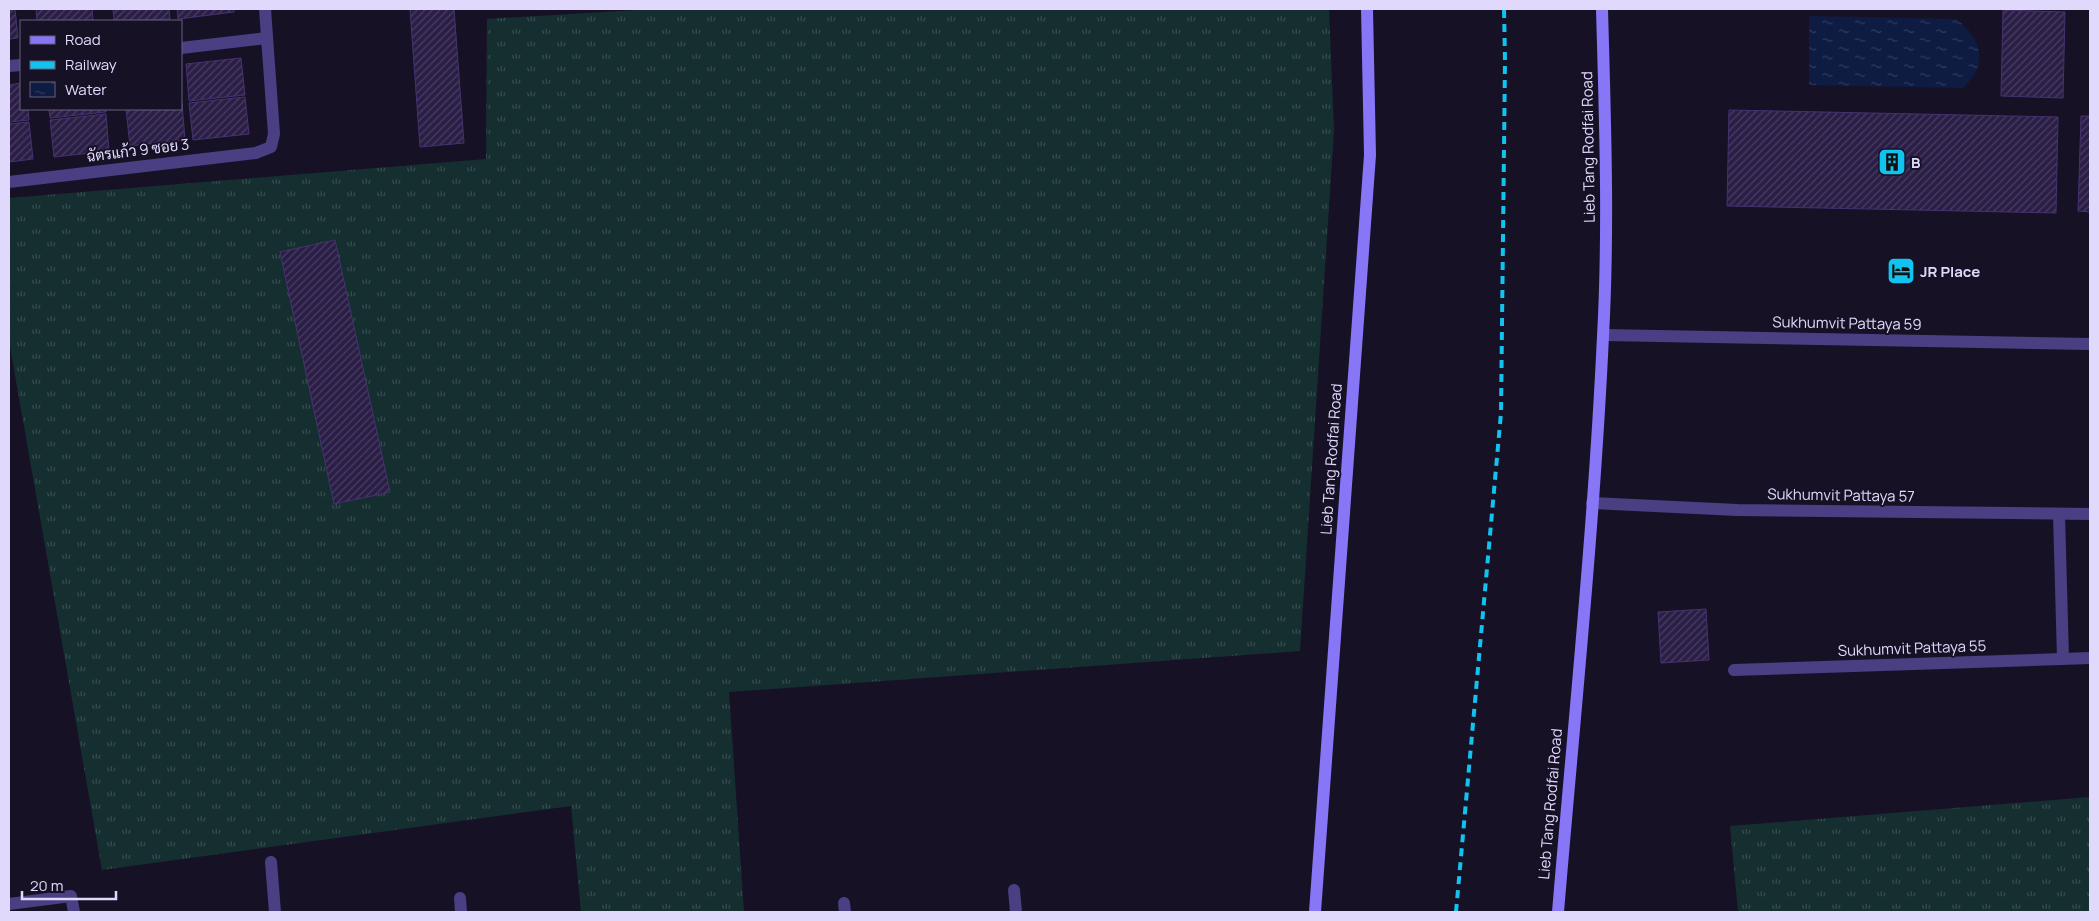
<svg xmlns="http://www.w3.org/2000/svg" width="2099" height="921" viewBox="0 0 2099 921" font-family="Manrope,Sarabun,sans-serif">
<style>
.grass{fill:url(#grass-tufts)}
.water{fill:url(#water-ripples)}
.building{fill:url(#building-hatch);stroke:#453270}
.lines{fill:none;stroke-linecap:round;stroke-linejoin:round}
.street{stroke:#493f82;stroke-width:12}
.secondary{stroke:#8776f6;stroke-width:12}
.rail{stroke:#12c2ef;stroke-width:4;stroke-dasharray:8 6;stroke-linecap:butt}
.labels{text-anchor:middle;dominant-baseline:central;stroke-width:4;stroke-linejoin:round;paint-order:stroke}
.street-label{font-size:15px;fill:#e1d9fc;stroke:#171126}
.poi-label{font-size:15px;font-weight:bold;fill:#e1d9fc;stroke:#171126;text-anchor:start}
</style>
<defs>
<pattern id="grass-tufts" width="24" height="20" patternUnits="userSpaceOnUse" patternTransform="scale(1.25)"><rect width="24" height="20" fill="#152e30"/><path d="M3 7l-1-3M5 7V3M7 7l1-3M15 17l-1-3M17 17v-4M19 17l1-3" fill="none" stroke="#374c4f"/></pattern>
<pattern id="water-ripples" width="26" height="14" patternUnits="userSpaceOnUse" patternTransform="scale(1.25)"><rect width="26" height="14" fill="#0e1b42"/><path d="M2 4q2-2 4 0t4 0M15 11q2-2 4 0t4 0" fill="none" stroke="#313c5e"/></pattern>
<pattern id="building-hatch" width="6" height="6" patternUnits="userSpaceOnUse" patternTransform="scale(1.25)"><rect width="6" height="6" fill="#2b1e46"/><path d="M-1 1l2-2M0 6l6-6M5 7l2-2" fill="none" stroke="#493e62"/></pattern>
</defs>
<rect width="100%" height="100%" fill="#171126"/>
<g class="grass">
<polygon points="654,9 1329,9 1334,130 1300,651 729,692 744,912 581,912 571,806 102,870 9,341 9,198 486,159 487,19"/>
<polygon points="2090,797 2090,912 1738,912 1730,826"/>
</g>
<path class="water" d="M1809 16 1957 19C1982 41 1989 63 1963 88L1809 85Z"/>
<g class="building">
<polygon points="9,9 15,9 18,38 9,39"/>
<polygon points="36,9 92,9 93,21 37,21"/>
<polygon points="113,9 169,9 170,19 114,21"/>
<polygon points="177,9 234,9 234,12 178,19"/>
<polygon points="410,9 454,9 464,143 420,147"/>
<polygon points="2003,10 2065,12 2063,98 2001,96"/>
<polygon points="241,58 245,95 189,101 186,64"/>
<polygon points="21,83 21,109 28,109 29,120 9,122 9,85"/>
<polygon points="245,97 249,134 193,140 189,103"/>
<polygon points="182,103 185,140 130,146 126,109 181,109"/>
<polygon points="49,109 106,109 106,112 50,118"/>
<polygon points="1729,110 2058,117 2056,213 1727,206"/>
<polygon points="106,114 109,151 54,157 50,120"/>
<polygon points="2081,116 2090,116 2090,212 2078,211"/>
<polygon points="29,122 33,159 9,162 9,124"/>
<polygon points="335,240 390,492 334,504 280,252"/>
<polygon points="1706,609 1709,660 1661,663 1658,612"/>
</g>
<g class="lines">
<g class="street">
<polyline points="181,48 267,38"/>
<polyline points="9,66 21,65"/>
<polyline points="9,182 256,153 271,147 274,134 265,9"/>
<polyline points="1604,335 2090,344"/>
<polyline points="1592,503 1737,510 2090,514"/>
<polyline points="2059,514 2063,659"/>
<polyline points="1734,670 2090,658"/>
<polyline points="271,862 275,912"/>
<polyline points="1014,890 1016,912"/>
<polyline points="460,898 461,912"/>
<polyline points="844,903 845,912"/>
<polyline points="9,904 71,896 74,912"/>
</g>
<g class="secondary">
<polyline points="1315,912 1370,155 1367,9"/>
<path d="M1558 912C1574 721 1594 528 1603 336 1609 227 1605 118 1602 9"/>
</g>
<polyline class="rail" points="1456,912 1501,413 1505,60 1504,9"/>
</g>
<defs>
<symbol id="building-square" viewBox="-11 -11 22 22"><rect x="-9" y="-9" width="18" height="18" rx="4" fill="#12c2ef" stroke="#171126"/><path d="M-4-6H4V6H1V3H-1V6H-4ZM-2.5-4.3h1.7v1.8h-1.7ZM.8-4.3h1.7v1.8H.8ZM-2.5-1h1.7V.8h-1.7ZM.8-1h1.7V.8H.8Z" fill="#111"/></symbol>
<symbol id="hotel-square" viewBox="-11 -11 22 22"><rect x="-9" y="-9" width="18" height="18" rx="4" fill="#12c2ef" stroke="#171126"/><path d="M-6-4.5h1.5V1H6V5H4.5V3h-9V5H-6ZM-4 0a1.8 1.8 0 1 1 3.6 0ZM.5 0V-2.5h3Q6-2.5 6 0Z" fill="#111"/></symbol>
</defs>
<g fill-rule="evenodd">
<use href="#building-square" x="1876" y="146" width="32" height="32"/>
<use href="#hotel-square" x="1885" y="255" width="32" height="32"/>
</g>
<g class="labels">
<g class="street-label">
<text transform="translate(1588 147) rotate(-91)">Lieb Tang Rodfai Road</text>
<text transform="translate(138 150) rotate(-7)">ฉัตรแก้ว 9 ซอย 3</text>
<text transform="translate(1847 323) rotate(1)">Sukhumvit Pattaya 59</text>
<text transform="translate(1331 459) rotate(-86)">Lieb Tang Rodfai Road</text>
<text transform="translate(1841 495) rotate(1)">Sukhumvit Pattaya 57</text>
<text transform="translate(1912 648) rotate(-2)">Sukhumvit Pattaya 55</text>
<text transform="translate(1550 804) rotate(-85)">Lieb Tang Rodfai Road</text>
</g>
<g class="poi-label">
<text x="1911" y="162">B</text>
<text x="1920" y="271">JR Place</text>
</g>
</g>
<rect width="2099" height="921" fill="none" stroke="#e1d9fc" stroke-width="20"/>
<rect x="20" y="20" width="162" height="90" fill="#171126" stroke="#68617c"/>
<rect x="30" y="36" width="25" height="8" fill="#8776f6" stroke="#68617c"/>
<text x="65" y="45" font-size="15" fill="#e1d9fc">Road</text>
<rect x="30" y="61" width="25" height="8" fill="#12c2ef" stroke="#68617c"/>
<text x="65" y="70" font-size="15" fill="#e1d9fc">Railway</text>
<rect x="30" y="82" width="25" height="15" fill="url(#water-ripples)" stroke="#68617c"/>
<text x="65" y="95" font-size="15" fill="#e1d9fc">Water</text>
<path d="M22 891v8h94v-8" fill="none" stroke="#e1d9fc" stroke-width="2.5"/>
<text x="30" y="891" font-size="15" fill="#e1d9fc" stroke="#171126" stroke-width="4" paint-order="stroke">20 m</text>
</svg>
